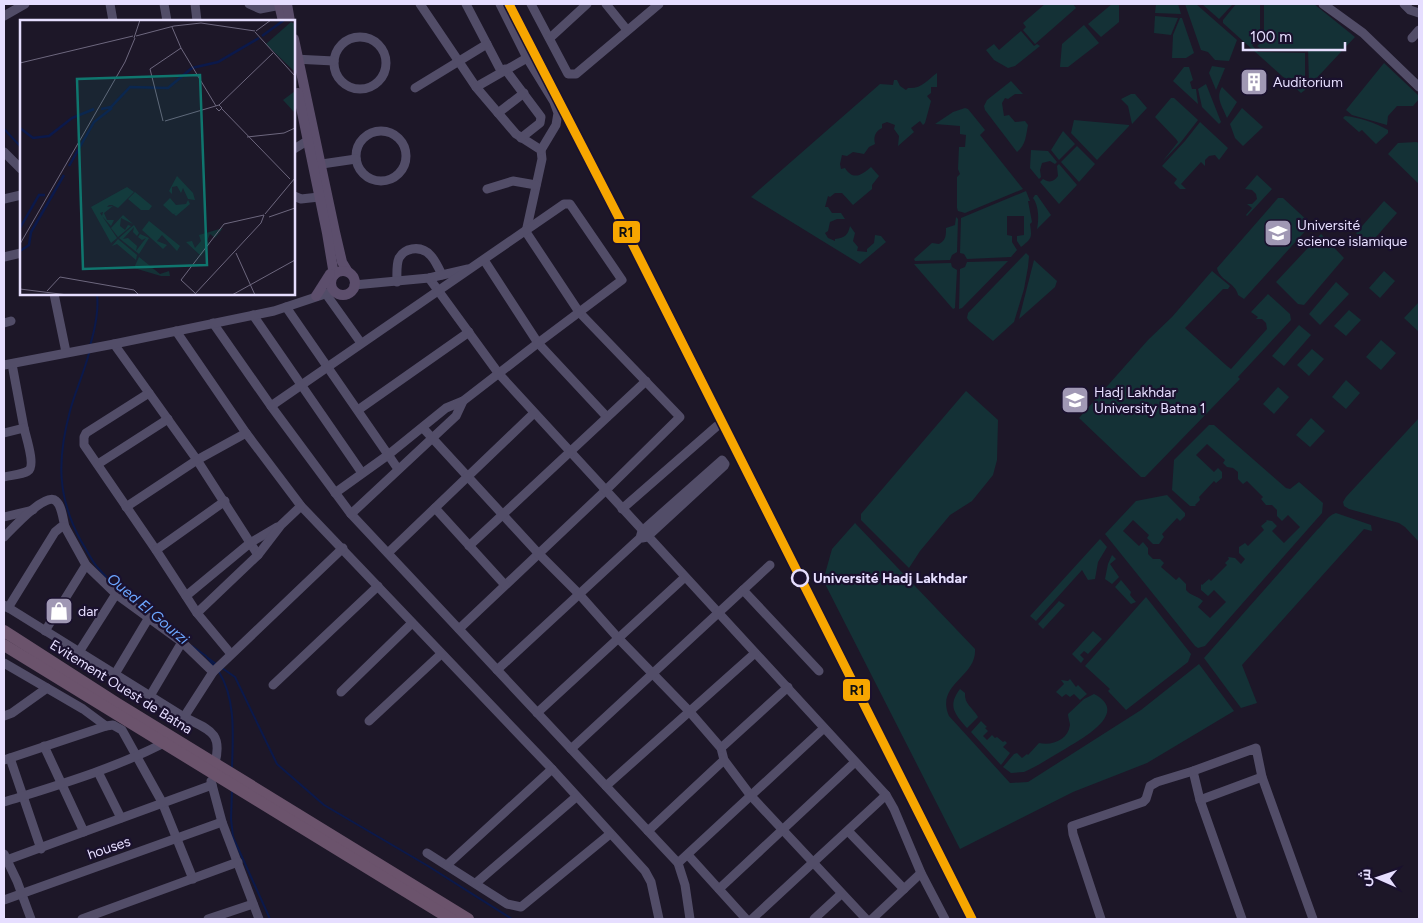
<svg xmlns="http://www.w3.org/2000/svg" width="1423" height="923" viewBox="0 0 1423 923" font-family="Figtree,Cairo,sans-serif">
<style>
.green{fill:#143136}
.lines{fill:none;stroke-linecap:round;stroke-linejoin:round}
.stream{stroke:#0b194b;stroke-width:2}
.minor{stroke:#524d68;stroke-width:9}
.major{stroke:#5c4e6c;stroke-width:10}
.highway{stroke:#6b536c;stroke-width:12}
.rail-1-casing{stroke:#1a112e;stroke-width:12}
.rail-1{stroke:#f7a600;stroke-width:9}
.stop-dot{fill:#1a112e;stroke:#e6deff;stroke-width:2.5}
.labels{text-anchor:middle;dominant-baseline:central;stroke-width:4.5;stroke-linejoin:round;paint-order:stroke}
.poi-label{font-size:14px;fill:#e6deff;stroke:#1a112e;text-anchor:start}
.stop-label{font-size:14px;font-weight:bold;fill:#e6deff;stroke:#1a112e;text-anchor:start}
.street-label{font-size:14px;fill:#e6deff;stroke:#1a112e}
.water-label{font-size:15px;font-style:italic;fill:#6ca7ff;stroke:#1a112e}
.inset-river{fill:none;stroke:#0b194b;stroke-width:2.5}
.inset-road{fill:none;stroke:#6d677e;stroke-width:1}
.view{fill:#0f766e;fill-opacity:0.15;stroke:#0f766e;stroke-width:2.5}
.inset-edge{fill:none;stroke:#e6deff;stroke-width:2.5}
.line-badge{stroke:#1a112e;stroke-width:2}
.pale-badge-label{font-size:14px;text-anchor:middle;font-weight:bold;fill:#111}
</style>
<rect width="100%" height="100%" fill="#1d1728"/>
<g class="green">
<polygon points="1045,4 1073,4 1076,8 1035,44 1023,30 1026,27 1023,23"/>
<polygon points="1112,4 1119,4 1119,22 1101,37 1088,24"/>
<polygon points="1156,4 1178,4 1181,14 1155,13"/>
<polygon points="1185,4 1196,4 1237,40 1229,61 1215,60 1208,52 1201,50"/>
<polygon points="1202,4 1233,4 1219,19"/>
<polygon points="1236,4 1260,4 1260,38 1252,45 1258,52 1305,53 1305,90 1301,93 1223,23 1223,20"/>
<polygon points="1264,4 1314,4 1355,37 1311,84 1309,83 1308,49 1260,48 1257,46 1264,40"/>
<polygon points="1155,16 1178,18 1171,35 1154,33"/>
<polygon points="1180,18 1182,18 1194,53 1186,58 1172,58 1173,35"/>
<polygon points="1084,25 1099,43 1068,67 1060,67 1062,44"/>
<polygon points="1021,31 1034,46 1037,44 1040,46 1015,66 1008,68 994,60 986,50 994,44 999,50"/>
<polygon points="1384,63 1419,96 1419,99 1413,106 1397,106 1388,116 1387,125 1352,115 1346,110"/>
<polygon points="1212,66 1225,68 1216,90 1209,73"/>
<polygon points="1184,67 1189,67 1193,80 1190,82 1192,89 1196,89 1198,104 1173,81"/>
<path d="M937 73V87H931V93L927 96 931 101 925 123 923 125 920 121 911 128 914 132 898 146 899 136 894 129 895 125 887 122 882 124V128C876 131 873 136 875 144L869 147 864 154 853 152 847 156 842 155 840 164 841 169 845 168C853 181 862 175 871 167L879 176 872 185V189L853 205 842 193H835L830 197 828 196 825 207H828L832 213H841L845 219H837L830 222 828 231 825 233 828 238 835 241V239C845 238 848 235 850 226L855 233 853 241 858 247 857 251 867 252V249L874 243 875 235 881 236 886 242 860 264 751 197 880 84 893 85 894 80H897L900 86 906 90 908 88C922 89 927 80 937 73Z"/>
<path d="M1011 81 1023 94H1015L1008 99 1005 98 1002 103 1004 116 1009 115 1015 122 1025 121 1028 125C1026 135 1026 145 1017 152L985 110 984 106 987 100Z"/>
<polygon points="1206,84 1221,122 1219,124 1202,107 1198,89"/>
<path d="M1222 87 1237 102 1227 118C1223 107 1215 98 1222 87Z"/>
<polygon points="1131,94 1135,94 1147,108 1132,124 1128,106 1121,99"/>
<polygon points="1171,98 1174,98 1198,120 1181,142 1162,162 1178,142 1176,139 1155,117"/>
<polygon points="965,108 968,109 985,130 980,135 1023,189 965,213 958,211 957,208 957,177 960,174 958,169 959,147 965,147 966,135 960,134 960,126 935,124 953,112"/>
<polygon points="1242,108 1263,127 1243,146 1235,138 1230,124"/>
<path d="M1345 116C1358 117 1376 123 1388 130V133L1376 144 1362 130 1359 132 1343 118Z"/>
<polygon points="1074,120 1129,125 1129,126 1097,160 1071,133"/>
<polygon points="1200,122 1228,148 1219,160 1215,155 1209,156 1205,160 1205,166 1201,162 1181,184 1186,189 1180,189 1174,183 1177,179 1162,166 1185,141"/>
<polygon points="1063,131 1075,144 1059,160 1051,150"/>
<polygon points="1417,142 1419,144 1419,184 1388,154 1398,143"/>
<polygon points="1077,146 1095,164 1079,182 1061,162"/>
<polygon points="1031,150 1048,151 1057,162 1055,164 1050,161 1042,163 1040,170 1041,177 1039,179 1030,168"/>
<path d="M1059 164 1077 185 1059 204 1040 182 1043 179C1049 183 1054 182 1058 176L1057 166Z"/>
<polygon points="1257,175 1272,189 1247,216 1246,215 1252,208 1247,204 1252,204 1257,199 1256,194 1252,190 1245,189"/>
<path d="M1026 191 1030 201H1028L1032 222 1030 224C1032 238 1032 238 1021 247L1017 241V236L1024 235V216H1007V235L1012 236V242L1017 250 1011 257 967 259 964 254 960 253 961 218Z"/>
<path d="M1035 195H1037L1051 215 1037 229C1039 220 1039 206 1033 198Z"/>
<path d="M1278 198H1283L1309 222 1308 228 1244 299 1238 295C1236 283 1219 280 1217 268Z"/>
<polygon points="1384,201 1397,213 1369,245 1356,233"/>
<path d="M956 217 958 219 957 252 952 255 950 260 915 261 914 259 932 243 939 244C946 240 946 236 946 228L955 225Z"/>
<polygon points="1321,234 1344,258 1304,305 1298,304 1276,282"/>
<polygon points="1026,253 1029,256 1028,267 1024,289 1014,322 993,341 969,321 967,318 968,313"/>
<polygon points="1034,260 1057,281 1055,287 1019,319"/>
<polygon points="1008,261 962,308 959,309 960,269 965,267 967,262"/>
<polygon points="951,263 952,267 957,270 955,308 953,309 914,264"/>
<polygon points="1212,271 1230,286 1228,289 1223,289 1185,328 1227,366 1231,369 1267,329 1266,323 1262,319 1256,319 1258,317 1251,312 1268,294 1290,314 1291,320 1238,377 1240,379 1145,477 1141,477 1079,418 1148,340 1172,317"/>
<polygon points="1384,271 1395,281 1380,298 1369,288"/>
<polygon points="1336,282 1349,294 1320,325 1309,314"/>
<polygon points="1419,302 1419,329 1418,331 1404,318"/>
<polygon points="1349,310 1361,320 1346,336 1334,326"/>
<polygon points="1299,325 1311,335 1284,366 1272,356"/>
<polygon points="1381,340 1396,353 1381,370 1366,357"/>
<polygon points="1312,349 1324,359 1309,376 1297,365"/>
<polygon points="1346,380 1360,393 1346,409 1332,397"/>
<polygon points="1278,387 1289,397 1274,414 1263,404"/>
<polygon points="966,391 998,420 997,460 993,475 972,501 950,515 920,551 909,568 861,520 861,514"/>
<polygon points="1311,418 1325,431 1310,447 1296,435"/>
<polygon points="1419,418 1419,542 1405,527 1399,523 1349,509 1344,506 1343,502 1346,497"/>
<path d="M1209 425H1214L1286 488 1290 489 1299 482 1323 503 1322 513 1212 638 1205 646 1198 648 1195 646 1105 534 1136 501 1167 495 1185 513V516L1180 521 1177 518 1162 534 1164 537 1159 544H1153L1147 538 1149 535 1133 520 1123 531 1139 546 1143 542 1148 548V554L1153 559H1160L1164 563 1161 567 1176 580 1179 577 1186 584V590C1191 596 1196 595 1203 601L1198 607 1210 618 1226 602 1214 590 1208 596 1201 590V584L1202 585 1209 579 1211 581 1227 565 1225 563 1229 559 1228 557 1235 558 1241 564 1245 559 1239 553V547L1245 543 1248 546 1264 530 1261 526 1267 521 1266 520 1272 521 1277 526 1272 531 1284 543 1300 527 1288 515 1282 521 1277 516V510L1272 505H1266L1261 499 1263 497 1247 481 1243 484 1238 479V472L1233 468 1227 467 1223 463 1225 460 1207 444 1196 455 1214 472 1218 468 1222 472V478L1216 483 1214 481 1199 497 1200 500 1195 505 1196 506H1190L1172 490 1174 460Z"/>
<path d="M1336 513 1371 525 1372 531 1364 529 1242 665 1257 703 1241 708 1204 658 1317 530C1324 524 1327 516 1336 513Z"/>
<path d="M855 523 975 649C977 677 935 684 949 716L1010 783 1028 782 1141 710 1199 664 1234 711 1147 763 1073 792 960 849 821 576 825 574 832 549Z"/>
<polygon points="1100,539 1107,547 1098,562 1095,579 1088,580 1082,570 1036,621 1030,616"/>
<polygon points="1112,555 1116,559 1110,564 1119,577 1112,584 1105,579 1108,564"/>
<polygon points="1121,580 1131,592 1130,595 1136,602 1131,604 1115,587"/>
<polygon points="1146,597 1191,654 1188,662 1126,710 1108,691 1110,689 1085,666"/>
<polygon points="1059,601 1065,605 1043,629 1038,624"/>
<polygon points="1093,631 1102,639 1088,654 1084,651 1080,655 1084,659 1081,663 1072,654"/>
<polygon points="1070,679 1076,687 1078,685 1087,694 1080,700 1074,694 1070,697 1066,694 1062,697 1056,692 1064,684 1061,680 1068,681"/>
<path d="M960 689 965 693C964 704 973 708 978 717L967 728C955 714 947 706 960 689Z"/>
<path d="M1094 694C1131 713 1081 739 1065 749 1051 757 1038 766 1024 772L1011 773 1003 767 1014 754 1017 753 1022 758 1027 754 1028 755 1039 743C1052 746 1068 740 1070 725 1070 723 1068 717 1068 714L1084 699Z"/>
<polygon points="981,721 987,727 985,728 988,731 983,736 987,740 992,735 995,738 997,737 1003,742 1005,741 1007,743 1003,747 1010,753 1001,765 971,732"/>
</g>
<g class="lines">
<g class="stream">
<polyline points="4,129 21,147"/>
<path d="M90 346C95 329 99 311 97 294"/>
<path d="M89 353C84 373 75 392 70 411 57 459 57 497 81 541 86 549 91 559 97 567 115 588 139 604 161 621"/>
<polyline points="192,646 206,656 214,666"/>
<polyline points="208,658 216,664"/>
<polyline points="222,668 235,677 277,764 324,805 428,866 512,919"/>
<path d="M219 672C236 699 233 737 232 767"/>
<polyline points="232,790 231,819 233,837 270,919"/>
</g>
<g class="minor">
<polyline points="110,4 113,21"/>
<polyline points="164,4 167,21"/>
<polyline points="195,4 197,21"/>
<polyline points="249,4 260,9 286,4"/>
<polyline points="420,4 476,87 516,134 541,150 542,159 526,232 579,312 680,417 605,491 459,629"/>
<polyline points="466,4 501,71"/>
<polyline points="500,4 527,58 554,102 558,113 556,125 541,150"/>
<polyline points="531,4 568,74 576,74 659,4"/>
<polyline points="606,4 627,30"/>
<polyline points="1323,4 1363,33 1419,87"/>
<polyline points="1404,4 1410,10 1419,13"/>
<polyline points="4,16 25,4"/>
<circle cx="360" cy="63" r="26"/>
<polyline points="550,38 587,4"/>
<polyline points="1412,38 1419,30"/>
<polyline points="294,59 334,61"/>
<polyline points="505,69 541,117 540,123 521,138"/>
<polyline points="476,87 527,58"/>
<polyline points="415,88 487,44"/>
<polyline points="498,113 524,93"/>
<circle cx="381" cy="156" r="25"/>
<polyline points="294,149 307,141"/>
<polyline points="4,152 21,169"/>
<polyline points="315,165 356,159"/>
<polyline points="487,189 513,181 536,185"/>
<polyline points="294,196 301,199 319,197"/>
<polyline points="4,199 21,195"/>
<polyline points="4,257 21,253"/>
<polyline points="484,260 538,343 607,417"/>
<polyline points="429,278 499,374 886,795 894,809 921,873 945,919"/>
<path d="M397 282C397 275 396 265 399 258 402 253 406 250 412 249 429 246 436 262 442 275"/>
<polyline points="354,285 429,278 468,269"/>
<polyline points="54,294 66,352"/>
<polyline points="326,294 361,343"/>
<polyline points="286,307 398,469"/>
<polyline points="253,315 362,473"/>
<polyline points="4,323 11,321"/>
<polyline points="213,323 271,406 351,514 678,863 685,885 690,919"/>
<polyline points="176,331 246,433 301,506 552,769 645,871 651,882 659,919"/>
<polyline points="114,344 197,460 258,555"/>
<polyline points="12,364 24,428"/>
<polyline points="4,365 114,344 274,311 334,291"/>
<polyline points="149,393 86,433 84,437 84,445 156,550 197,613 231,654"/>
<polyline points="271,406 564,204 570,204 622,280 538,343 463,401 446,408 388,455 335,493"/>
<polyline points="358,410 469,332"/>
<polyline points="423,428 538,553 579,594 619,639 689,711 721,748 724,760 751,796 866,919"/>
<path d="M4 433 24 428C26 437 36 466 28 471 21 475 11 475 4 477"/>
<polyline points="98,464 168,419"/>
<polyline points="126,507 197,460 246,433"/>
<polyline points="435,508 505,585"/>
<polyline points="622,509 717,426"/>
<polyline points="351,514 456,416 463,401"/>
<polyline points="4,517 33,510"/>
<path d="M4 537C12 529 46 491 56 501 62 506 63 520 65 527"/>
<polyline points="469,546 646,381"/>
<polyline points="156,550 225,501"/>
<polyline points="388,553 534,413"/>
<polyline points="743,590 819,671"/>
<polyline points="186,596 250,543 277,527"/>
<path d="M4 605 184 717C209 730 223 732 215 763"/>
<polyline points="8,608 55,532 61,527 65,527 86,565 116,594 182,642 213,672 184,717"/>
<polyline points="197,613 258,555 281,525 301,506"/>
<polyline points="45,631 86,565"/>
<polyline points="79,652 116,594"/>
<polyline points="4,663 83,709 106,726 113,725 122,730 162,802 193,879"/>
<polyline points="497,670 640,538 642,531 722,460 725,464 724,466 647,537 642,538"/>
<polyline points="213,672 343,548"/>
<polyline points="115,674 148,619"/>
<polyline points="273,685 378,586"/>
<polyline points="341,692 412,623"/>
<polyline points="150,696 182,642"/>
<polyline points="537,713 685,577"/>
<polyline points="4,716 12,713 47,688"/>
<polyline points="369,721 441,654"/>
<polyline points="44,746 84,832"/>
<polyline points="721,748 788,687"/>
<polyline points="571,749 770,565"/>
<polyline points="10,758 41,849"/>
<polyline points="4,760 106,726"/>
<polyline points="1193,771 1200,800 1242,919"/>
<polyline points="98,772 121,818"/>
<polyline points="211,781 222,822 259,919"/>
<polyline points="606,786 755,653"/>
<polyline points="1200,800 1262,777"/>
<path d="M4 802C58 785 113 769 164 743"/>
<polyline points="648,831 724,760"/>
<polyline points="848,831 904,889"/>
<polyline points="427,853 507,904 521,907 610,834"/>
<polyline points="4,854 17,881 31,919"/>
<polyline points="688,855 746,919"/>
<polyline points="4,861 212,785"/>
<polyline points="678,863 824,728"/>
<polyline points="447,865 552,769"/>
<polyline points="476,883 576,797"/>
<polyline points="719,889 855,762"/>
<polyline points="4,900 222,822"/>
<polyline points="82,919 238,862"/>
<polyline points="208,919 253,904"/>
<polyline points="752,919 886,795"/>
<polyline points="814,919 841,894"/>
<polyline points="872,919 921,873"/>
<polyline points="1101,919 1073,834 1072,826 1143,802 1146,799 1150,786 1157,782 1193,771 1256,748 1262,777 1313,919"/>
</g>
<g class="major">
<polyline points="279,4 283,21"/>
<polyline points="287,4 290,21"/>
<polyline points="294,39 335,232 342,262 348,272"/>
<polyline points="298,93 327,233 334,275"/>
<circle cx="343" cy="283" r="12"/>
<polyline points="316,296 330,274"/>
</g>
<g class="highway">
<polyline points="4,631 116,703 468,919"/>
<polyline points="4,645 451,919"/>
</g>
<defs>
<polyline id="rail-1" points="509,4 635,249 972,919"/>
</defs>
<use href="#rail-1" class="rail-1-casing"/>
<use href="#rail-1" class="rail-1"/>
</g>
<defs>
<symbol id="building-square" viewBox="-11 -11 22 22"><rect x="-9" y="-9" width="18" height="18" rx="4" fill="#a098b4" stroke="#1a112e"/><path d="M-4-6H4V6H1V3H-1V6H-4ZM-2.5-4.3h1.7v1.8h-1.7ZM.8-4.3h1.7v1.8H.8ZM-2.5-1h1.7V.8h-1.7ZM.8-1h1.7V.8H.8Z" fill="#fff"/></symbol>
<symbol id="school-square" viewBox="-11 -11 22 22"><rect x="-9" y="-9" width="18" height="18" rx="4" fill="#a098b4" stroke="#1a112e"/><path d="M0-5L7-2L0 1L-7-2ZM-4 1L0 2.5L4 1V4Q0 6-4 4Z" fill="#fff"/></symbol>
<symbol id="university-square" viewBox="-11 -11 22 22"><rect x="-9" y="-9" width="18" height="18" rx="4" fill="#a098b4" stroke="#1a112e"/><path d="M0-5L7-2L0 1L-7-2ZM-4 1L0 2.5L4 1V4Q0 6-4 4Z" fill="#fff"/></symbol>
<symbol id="shop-square" viewBox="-11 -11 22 22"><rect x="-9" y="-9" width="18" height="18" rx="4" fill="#a098b4" stroke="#1a112e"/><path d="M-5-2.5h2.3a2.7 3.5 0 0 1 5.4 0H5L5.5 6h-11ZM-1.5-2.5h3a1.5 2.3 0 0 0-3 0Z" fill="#fff"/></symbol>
</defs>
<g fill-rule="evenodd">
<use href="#building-square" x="1238" y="66" width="32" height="32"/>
<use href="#school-square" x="1262" y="217" width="32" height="32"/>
<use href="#university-square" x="1059" y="384" width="32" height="32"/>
<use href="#shop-square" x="43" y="595" width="32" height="32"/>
</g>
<circle class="stop-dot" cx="800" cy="578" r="8"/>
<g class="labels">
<g class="poi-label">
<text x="1273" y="82">Auditorium</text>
<text x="1297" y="225">Université<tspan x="1297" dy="16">science islamique</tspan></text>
<text x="1094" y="392">Hadj Lakhdar<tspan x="1094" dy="16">University Batna 1</tspan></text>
<text x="78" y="611">dar</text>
</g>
<g class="stop-label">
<text x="813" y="578">Université Hadj Lakhdar</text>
</g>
<g class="street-label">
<text transform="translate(121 687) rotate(32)">Evitement Ouest de Batna</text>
<text transform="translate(109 848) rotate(-19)">houses</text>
</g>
<g class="water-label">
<text transform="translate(148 609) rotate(40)">Oued El Gourzi</text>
</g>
</g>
<g transform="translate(20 20)">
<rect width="275" height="275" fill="#1d1728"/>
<path d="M271 2 275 4V52L246 24ZM275 71V93L263 80ZM157 156 173 173 175 180 168 179 163 168 161 173 157 166 152 167V174L149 171ZM107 167 114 172 98 188 92 185H89L87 187 93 186 84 193 87 200H94L91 206 82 196 83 192 80 193 97 218 91 223 71 187ZM115 172 132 186 129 190H121L108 179ZM150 178 156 185 166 184 168 180 170 184 156 196 154 194 158 193 153 194 143 185ZM103 195 113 204 101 198 100 206 105 210 108 205 111 206 98 217 91 208ZM129 201 160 226 157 231 142 215 137 221 147 225 143 229 122 210ZM114 205 119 213 117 216 113 212 114 207 103 219 108 218 117 226 116 231 126 218 122 220 118 217 120 214 129 218 119 234 99 218ZM203 208 195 218 190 214 187 221 190 224 181 236 166 222 172 221 175 228 181 221 179 215ZM98 219 117 235 116 240 97 224 92 226ZM119 237 140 254 149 251 150 256H141L114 248Z" fill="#143136"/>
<path class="inset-river" d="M242 16 264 0M81 89 91 87 110 67 148 68 172 48 198 42 239 18M0 108 13 118 29 116 52 98 74 89M49 146 74 102 92 88M0 208 19 175H25M0 231 9 225 11 212 44 155"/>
<path class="inset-road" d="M152 7 161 28 196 86M236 11 251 0M235 12 275 56M116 16 154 6 181 3 235 11M114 18 120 0M0 43 113 16M199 85 253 33M202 89 270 159M143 101 130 49 161 28M145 101 199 85 202 88 199 91 196 88M227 117 264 113 275 108M245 194 275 158M249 197 275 188M0 224 105 42 115 18M216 233 235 275M0 269 48 275M27 271 40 257 114 270 119 275M175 273 161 260 204 204 244 195M174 275 241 203 244 195M212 275 275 240"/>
<path class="view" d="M180 55 187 245 63 249 57 59Z"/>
<rect width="275" height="275" class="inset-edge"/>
</g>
<g class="line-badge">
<rect x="612" y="220" width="29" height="24" rx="5" fill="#f7a600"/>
<rect x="842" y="678" width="29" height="24" rx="5" fill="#f7a600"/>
</g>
<g class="pale-badge-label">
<text x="626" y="237">R1</text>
<text x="857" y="695">R1</text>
</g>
<rect width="1423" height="923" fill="none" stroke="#e6deff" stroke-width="10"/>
<g transform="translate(1378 878) rotate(272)" stroke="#1a112e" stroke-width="4" paint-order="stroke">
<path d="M0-4L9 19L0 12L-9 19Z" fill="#e6deff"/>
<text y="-8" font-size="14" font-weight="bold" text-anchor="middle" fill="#e6deff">ش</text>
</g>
<path d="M1243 42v8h102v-8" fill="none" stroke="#e6deff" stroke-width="2.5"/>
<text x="1250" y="42" font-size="15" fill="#e6deff" stroke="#1a112e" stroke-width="4" paint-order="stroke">100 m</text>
</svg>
